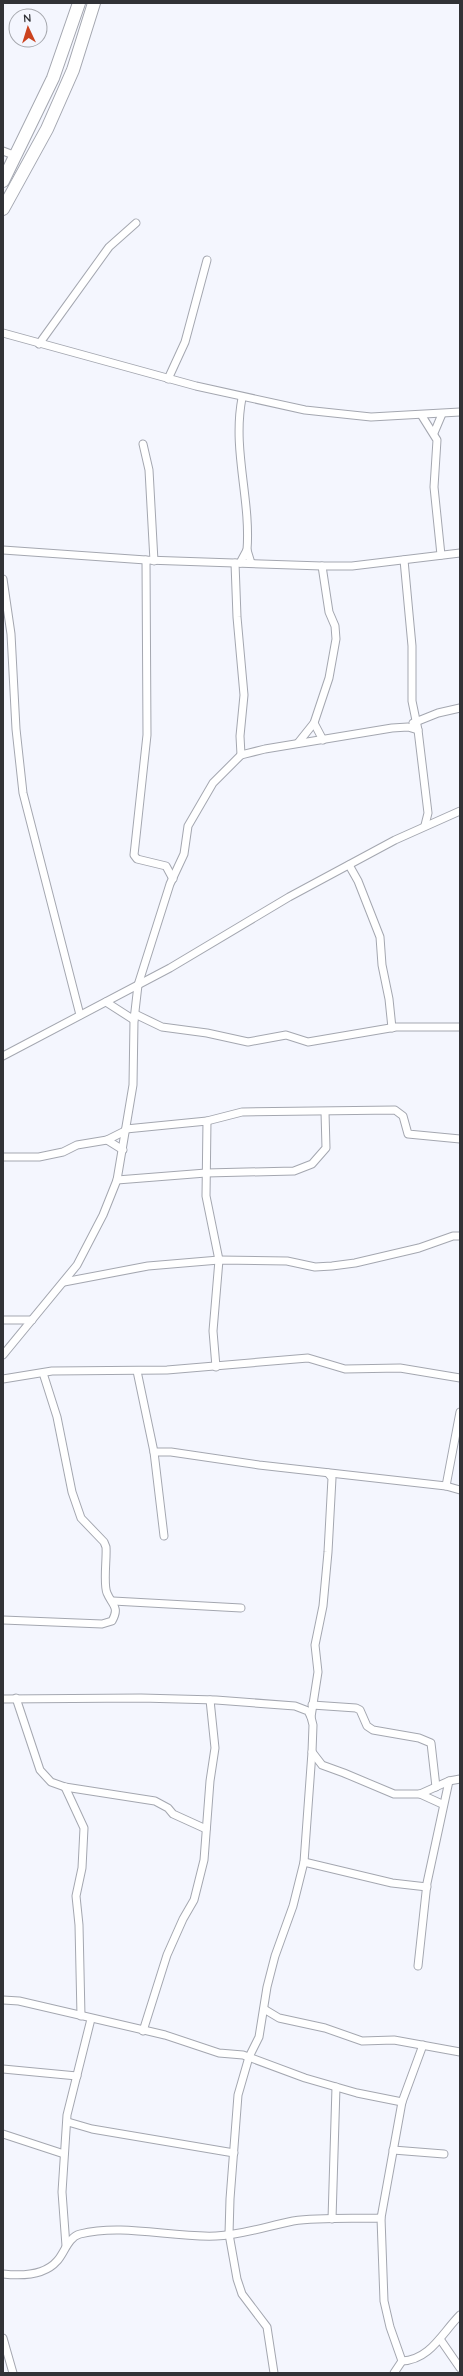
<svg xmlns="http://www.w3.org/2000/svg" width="463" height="2376" viewBox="0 0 463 2376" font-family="Quicksand,sans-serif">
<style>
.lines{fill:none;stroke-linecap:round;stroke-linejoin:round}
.minor-casing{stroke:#a4a7b0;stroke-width:9}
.trunk-casing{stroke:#a4a7b0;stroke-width:14}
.minor{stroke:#fff;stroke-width:7}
.trunk{stroke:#fff;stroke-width:12}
</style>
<rect width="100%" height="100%" fill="#f4f6fe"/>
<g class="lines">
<defs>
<g id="minor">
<polyline points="3,151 16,156"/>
<polyline points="3,333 196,386 305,410 371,417 460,412"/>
<polyline points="39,344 109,247 136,223"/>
<polyline points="168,379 185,342 207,260"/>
<path d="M242 398C232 450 251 499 247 550"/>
<polyline points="422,416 437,440 434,487 441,555"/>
<polyline points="434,433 442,414"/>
<polyline points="143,444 149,470 154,561"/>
<polyline points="3,550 146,560 322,566 352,566 460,553"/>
<polyline points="146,560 147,735 134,855 137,859 166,866 173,879"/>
<polyline points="404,560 412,646 412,701 418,730 428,813 425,825"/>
<polyline points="235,563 237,617 244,695 240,736 241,755"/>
<polyline points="240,563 247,550 251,563"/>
<polyline points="3,579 11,634 16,729 23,793 80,1015"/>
<polyline points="314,723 323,740"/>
<polyline points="413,723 438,713 460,708"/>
<polyline points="298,743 314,723 329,678 336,639 335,626 329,612 322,566"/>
<polyline points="349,865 358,881 380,937 382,965 389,999 392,1028"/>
<polyline points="106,1002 134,1020"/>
<polyline points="135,1014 162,1027 207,1033 248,1042 286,1035 308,1042 396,1027 460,1027"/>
<polyline points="3,1056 170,968 289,897 395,840 460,811"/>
<polyline points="207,1121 242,1112 395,1110 403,1116 408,1134 460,1139"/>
<polyline points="126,1129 207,1121 206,1196 219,1260 213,1331 216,1367"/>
<polyline points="107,1140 123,1150"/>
<polyline points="3,1157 39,1157 63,1152 77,1145 107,1140 125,1131"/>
<polyline points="117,1180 206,1173 294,1171 312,1164 326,1148 325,1112"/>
<polyline points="64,1282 148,1266 219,1260 287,1261 315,1267 332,1266 355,1263 419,1248 453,1236 460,1236"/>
<polyline points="3,1320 32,1320"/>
<polyline points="3,1355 77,1265 103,1215 117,1180 133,1085 134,1020 138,985 170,884 184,854 188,826 213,783 241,755 265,749 392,728 408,727 418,730"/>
<polyline points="137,1371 154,1452 171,1452 259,1465 446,1486 460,1490"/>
<polyline points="3,1379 52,1371 167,1370 308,1358 345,1369 400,1368 460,1378"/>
<polyline points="154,1452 164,1536"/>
<polyline points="446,1486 460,1412"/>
<polyline points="113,1601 241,1608"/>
<path d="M3 1620 102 1624 112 1621C120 1607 112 1605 107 1593 103 1584 107 1558 106 1547L104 1542 81 1518 72 1492 57 1417 43 1373"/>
<polyline points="16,1698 40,1770 51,1782 65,1787 155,1801 168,1808 173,1814 206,1829"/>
<polyline points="3,1699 141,1698 216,1700 295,1706 308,1711 311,1717 313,1725 312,1752 304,1862 293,1906 275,1956 267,1987 259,2037 249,2057 238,2095 230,2199 229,2234 237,2279 242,2294 267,2327 274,2373"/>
<polyline points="312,1705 356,1708 360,1710 367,1726 373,1730 419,1738 431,1743 436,1787"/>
<polyline points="311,1717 318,1672 315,1645 323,1606 328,1552 332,1478 328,1473"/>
<polyline points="312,1752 322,1765 344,1773 394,1794 420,1794 449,1781 460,1779"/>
<polyline points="65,1787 84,1828 82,1868 76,1896 79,1925 81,2016"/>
<polyline points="420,1794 442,1804"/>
<polyline points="304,1862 392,1883 427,1887"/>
<polyline points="418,1966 427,1883 449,1781"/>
<polyline points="3,2000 19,2001 165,2035 219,2053 243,2055 305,2078 357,2093 402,2102"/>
<polyline points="264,2009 279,2018 325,2028 362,2041 394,2040 460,2052"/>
<polyline points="143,2031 167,1955 183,1919 194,1900 204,1860 210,1781 215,1748 210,1700"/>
<polyline points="3,2069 77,2076"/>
<polyline points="68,2122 92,2129 234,2153"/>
<polyline points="3,2134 64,2154"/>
<polyline points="393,2150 444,2154"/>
<polyline points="332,2219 336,2087"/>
<polyline points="66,2246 62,2192 67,2115 91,2019"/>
<path d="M3 2274C21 2276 44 2276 57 2261 64 2254 68 2237 80 2234 124 2223 171 2238 216 2236 242 2235 268 2226 293 2221 321 2217 353 2219 381 2218"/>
<polyline points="3,2338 13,2373"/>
<polyline points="440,2339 460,2368"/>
<path d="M402 2361C430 2360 442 2333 460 2315"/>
<polyline points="394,2373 402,2361 390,2327 384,2301 381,2218 402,2102 423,2045"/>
</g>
<g id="trunk">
<polyline points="3,181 53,78 79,3"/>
<polyline points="3,209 47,129 73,70 94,3"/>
</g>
</defs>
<use href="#minor" class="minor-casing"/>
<use href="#trunk" class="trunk-casing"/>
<use href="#minor" class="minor"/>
<use href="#trunk" class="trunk"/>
</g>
<rect width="463" height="2376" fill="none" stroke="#313236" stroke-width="8"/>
<g transform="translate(28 28) rotate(356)"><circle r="19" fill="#f4f6fe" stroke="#a6a8ae"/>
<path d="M0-3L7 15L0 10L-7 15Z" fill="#cb421e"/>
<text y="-6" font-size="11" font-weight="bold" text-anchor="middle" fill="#313236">N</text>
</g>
</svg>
